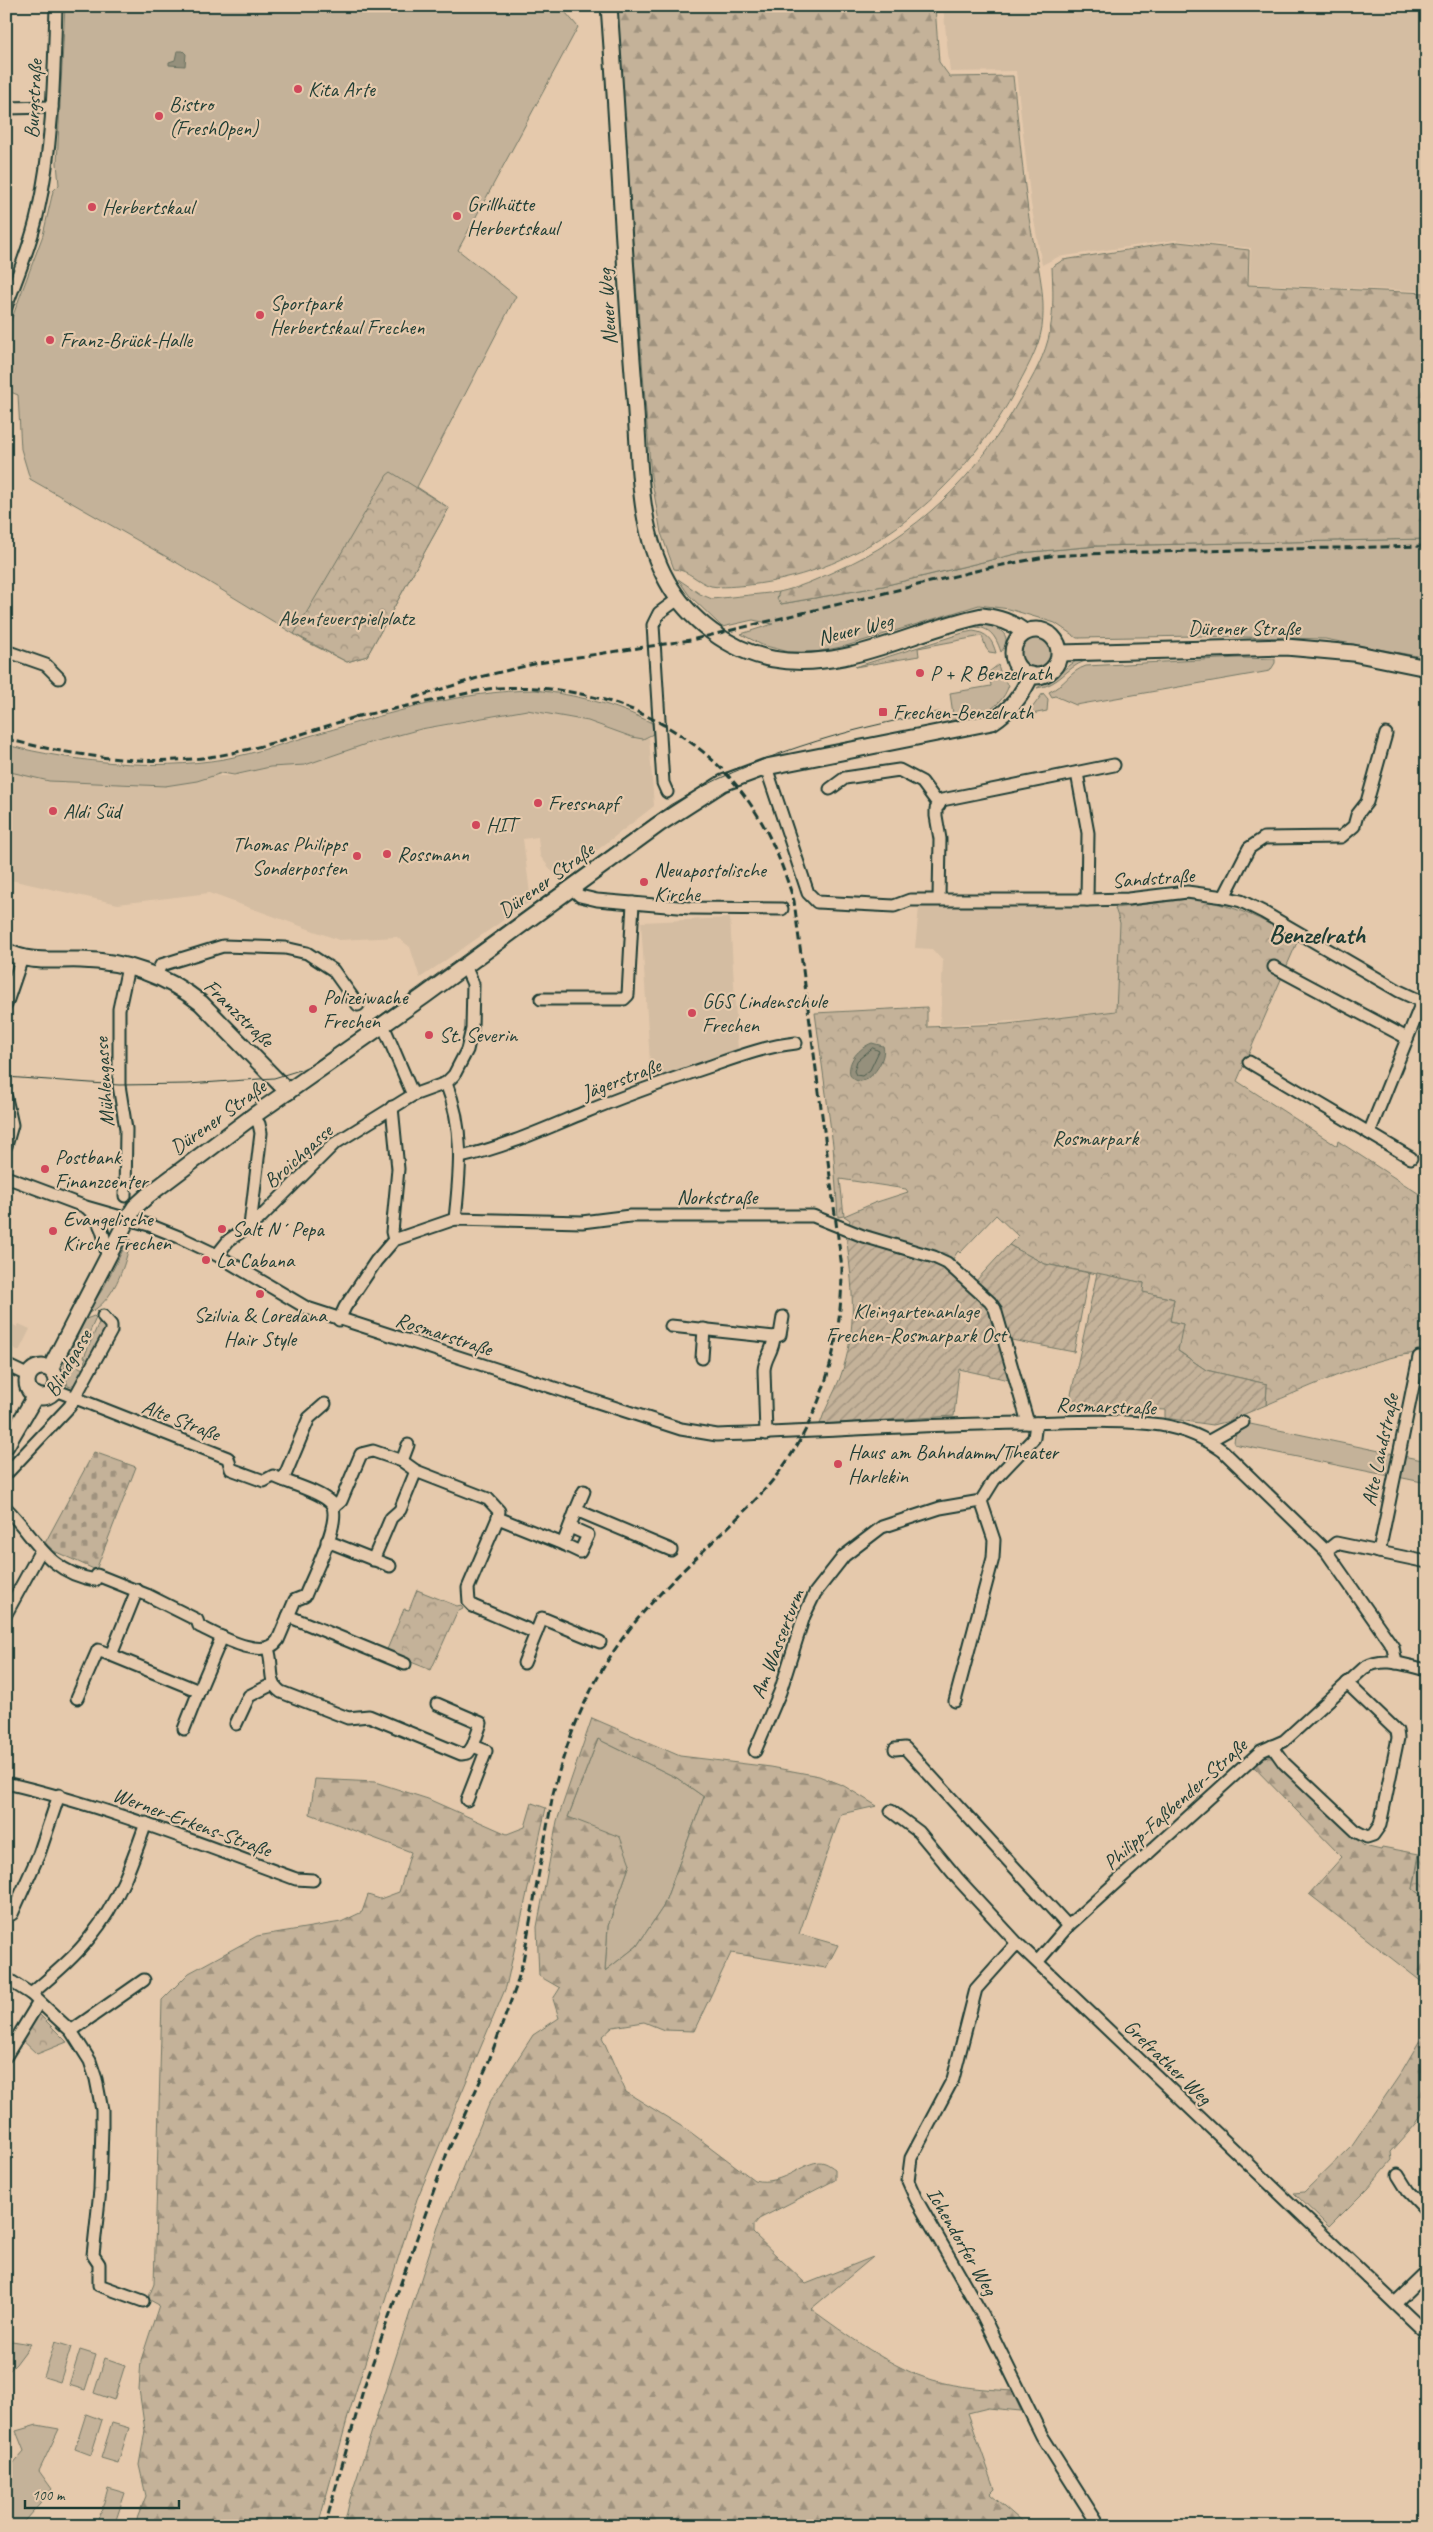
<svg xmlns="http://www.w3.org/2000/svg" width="1433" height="2532" viewBox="0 0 1433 2532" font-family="Caveat,sans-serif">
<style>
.built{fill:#d4bda2}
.grass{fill:#c4b299;stroke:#727866}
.forest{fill:url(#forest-firs);stroke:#727866;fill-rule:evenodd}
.cemetery{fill:url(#cemetery-stones);stroke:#727866}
.park{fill:url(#park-crowns);stroke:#727866;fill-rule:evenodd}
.garden{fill:url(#garden-furrows);stroke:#727866}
.water{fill:#95907b;stroke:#666f5f}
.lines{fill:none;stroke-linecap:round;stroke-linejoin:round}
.shore{stroke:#4e5e50;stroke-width:1}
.street-casing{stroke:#1f3d34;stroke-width:15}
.secondary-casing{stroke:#1f3d34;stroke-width:19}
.street{stroke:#e5c9ac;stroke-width:11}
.secondary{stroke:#e5c9ac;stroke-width:15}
.tram{stroke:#1f3d34;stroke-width:1}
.rail{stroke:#1f3d34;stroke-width:3;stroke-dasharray:8 4;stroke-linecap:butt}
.poi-dot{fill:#d1495b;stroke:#e5c9ac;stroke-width:2}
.labels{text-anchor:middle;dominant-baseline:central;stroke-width:4.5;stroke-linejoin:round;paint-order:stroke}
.poi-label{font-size:21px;fill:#1f3d34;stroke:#e5c9ac;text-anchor:start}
.street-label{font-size:21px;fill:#1f3d34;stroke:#e5c9ac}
.park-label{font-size:21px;fill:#274339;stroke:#e5c9ac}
.district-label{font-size:26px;font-weight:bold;fill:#1f3d34;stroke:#e5c9ac}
</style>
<defs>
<pattern id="forest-firs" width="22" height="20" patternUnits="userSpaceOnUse" patternTransform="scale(1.25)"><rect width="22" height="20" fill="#c4b299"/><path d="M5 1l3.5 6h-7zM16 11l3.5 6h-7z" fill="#9f927e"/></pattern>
<pattern id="cemetery-stones" width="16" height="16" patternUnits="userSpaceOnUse" patternTransform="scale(1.25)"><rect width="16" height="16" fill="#c4b299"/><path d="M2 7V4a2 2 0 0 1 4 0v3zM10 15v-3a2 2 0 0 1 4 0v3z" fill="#9f927e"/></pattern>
<pattern id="park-crowns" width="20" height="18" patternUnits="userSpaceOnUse" patternTransform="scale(1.25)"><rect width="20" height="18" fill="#c4b299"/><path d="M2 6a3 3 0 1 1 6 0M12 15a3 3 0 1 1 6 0" fill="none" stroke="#9f927e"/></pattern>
<pattern id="garden-furrows" width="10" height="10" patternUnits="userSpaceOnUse" patternTransform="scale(1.25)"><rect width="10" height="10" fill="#c4b299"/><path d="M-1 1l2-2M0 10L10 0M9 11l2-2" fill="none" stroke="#9f927e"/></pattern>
</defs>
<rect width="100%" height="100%" fill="#e5c9ac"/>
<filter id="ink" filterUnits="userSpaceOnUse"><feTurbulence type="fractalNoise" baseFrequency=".02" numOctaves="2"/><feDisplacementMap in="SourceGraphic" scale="10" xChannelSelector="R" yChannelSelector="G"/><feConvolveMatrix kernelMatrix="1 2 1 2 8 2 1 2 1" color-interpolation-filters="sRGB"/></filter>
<g filter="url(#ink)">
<g class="built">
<polygon points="943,6 1427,6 1427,291 1249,284 1251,248 1175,240 1058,257 1042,265 1031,204 1016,71 950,72"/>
<polygon points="527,710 588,721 632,737 649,738 654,806 559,880 540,856 538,837 523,839 531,901 420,978 410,947 397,937 339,940 209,893 118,904 6,879 6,757 116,775 234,776 359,742"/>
<polygon points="987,906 1115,908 1120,923 1116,1011 1050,1019 940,1025 943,961 932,949 915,948 919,907"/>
<polygon points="730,918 738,1051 651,1078 641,922"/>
<polygon points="10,1323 17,1327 19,1324 30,1329 19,1351 8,1345 6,1349 6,1330"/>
</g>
<g class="grass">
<polygon points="65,6 560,6 578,27 458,250 516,296 417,487 449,508 367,656 347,662 307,642 179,564 30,479 21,449 18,395 6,390 6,334 43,235 53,191 59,185 57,163"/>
<polygon points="1427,539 1427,658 1325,639 1198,636 1077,638 1055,623 1009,609 979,605 846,646 816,652 789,652 762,645 741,634 773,624 753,620 722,627 689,595 678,579 700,594 712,599 779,592 777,599 781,604 883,586 1020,553 1097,546"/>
<path d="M984 625C1000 627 1014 636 1001 652 995 634 989 626 969 627L837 665 966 626Z"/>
<path d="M973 631C987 633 992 639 996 653L989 652 986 648 982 636 918 648 919 656 855 667 963 633Z"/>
<circle cx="1037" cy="653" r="16"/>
<path d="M1213 654 1085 661C1065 668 1060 685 1037 688L1076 661Z"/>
<path d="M1239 658 1275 659V663L1270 671 1076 705 1055 696 1052 697 1049 692C1065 685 1070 671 1086 666Z"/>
<path d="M998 665 1003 680 1009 685C999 714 974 717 947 721L953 714 950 693 991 686 989 672Z"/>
<path d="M535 690C576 695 615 704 652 723L653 734 643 739 632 737 588 721 527 710 421 729 369 743 305 765 270 767 234 775 222 773 197 781 165 786 49 781 6 771V745C77 762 152 771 224 759 257 753 288 742 320 733 390 713 462 691 535 690Z"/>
<polygon points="1043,693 1048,699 1047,711 1027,715"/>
<path d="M129 1238 131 1239C125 1265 114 1304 86 1314L104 1287Z"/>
<polygon points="94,1316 96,1318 80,1353 71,1349 86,1319"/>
<polygon points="100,1320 104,1322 106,1329 87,1367 83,1364 86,1358 84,1357"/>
<path d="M69 1352 77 1356 73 1364 85 1370 74 1388 68 1386C63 1371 63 1365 69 1352Z"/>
<path d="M1250 1424 1394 1454 1390 1476 1234 1444C1234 1432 1240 1429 1250 1424Z"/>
<polygon points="1403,1456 1427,1461 1427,1483 1398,1477"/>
<polygon points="598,1739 677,1778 704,1797 663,1907 637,1946 605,1971 608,1926 630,1864 568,1817"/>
<polygon points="12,2341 31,2344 16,2364 6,2374 6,2343"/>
<polygon points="55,2342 71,2347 60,2382 44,2377"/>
<polygon points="80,2350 96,2355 85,2390 69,2385"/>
<polygon points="105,2358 125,2365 114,2400 94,2393"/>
<polygon points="86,2414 102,2420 91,2455 75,2449"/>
<polygon points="112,2423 129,2428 118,2463 101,2458"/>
<polygon points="37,2425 59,2429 39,2471 52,2489 20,2526 6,2526 6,2472 24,2451 16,2431"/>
<polygon points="108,2488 125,2493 114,2526 98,2523"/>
</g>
<g class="forest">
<path d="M617 6H935L939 62 950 77 1013 76C1018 121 1022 166 1028 211 1033 249 1047 288 1042 327 1039 349 1024 373 1014 393 959 493 865 572 749 585 738 586 721 588 711 586 697 582 689 570 674 569L661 533 651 476 623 118Z"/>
<path d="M1178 242 1249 250 1248 285 1427 293V539L1097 546 1020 553 883 586 781 604 777 599 779 592C798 588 815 580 833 572 917 535 977 478 1021 397 1033 377 1046 354 1050 331 1054 309 1053 289 1052 267L1063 260Z"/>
<path d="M592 1718 680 1756 771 1767 819 1776 844 1786 877 1806 841 1814 799 1934 838 1945 826 1968 731 1953 694 2031 664 2030 644 2022 613 2027 602 2037 626 2092 689 2131 754 2180C783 2188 808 2156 825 2163 828 2164 832 2167 835 2169V2180L759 2219 753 2226V2233L806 2284 873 2257 811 2309C844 2333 894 2370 933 2380 959 2388 985 2389 1012 2391L1021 2411 988 2408 968 2413 995 2489 990 2494 1027 2526H344L350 2499 438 2226 490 2102 533 2035 559 2018 553 1999 560 1988 539 1976 537 1927 557 1821ZM598 1739 677 1778 704 1797 663 1907 637 1946 605 1971 608 1926 630 1864 620 1837 568 1817Z"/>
<polygon points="1261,1747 1364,1846 1381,1850 1382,1847 1419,1854 1413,1889 1427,1900 1427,1986 1309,1894 1342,1857 1247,1760"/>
<polygon points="315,1779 375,1782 428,1799 507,1834 525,1827 532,1803 546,1808 506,1987 417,2199 349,2413 318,2526 134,2526 146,2496 139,2465 145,2431 139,2389 141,2360 159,2305 148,2299 154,2284 162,2000 189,1973 257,1936 341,1922 362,1912 368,1895 380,1899 399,1892 411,1852 310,1814"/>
<polygon points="1427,2028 1427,2105 1416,2124 1391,2152 1392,2160 1368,2188 1329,2227 1294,2193 1304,2192 1352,2145 1399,2076"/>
</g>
<polygon class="cemetery" points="94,1452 136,1467 96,1570 54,1551 45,1543"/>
<g class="park">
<polygon points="391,472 449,508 367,656 347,662 294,634 387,475"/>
<path d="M1188 899C1230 902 1262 919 1298 940L1237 1081 1337 1146 1338 1141 1427 1199V1354C1395 1347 1300 1391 1266 1405L1267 1384 1206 1370 1177 1350 1183 1324 1170 1321 1174 1299 1142 1292 1144 1283 1045 1264 1009 1245 1018 1236 996 1215 960 1253 958 1251 951 1262 848 1228 850 1220 844 1216 838 1217 833 1145 815 1013 927 1007V1027L1007 1024 1116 1011 1120 923 1115 908ZM840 1179 906 1189 908 1192 874 1203 844 1216Z"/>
<polygon points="417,1590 457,1606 461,1605 463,1609 457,1612 431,1670 386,1652 404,1609 409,1610"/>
<polygon points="1427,1819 1427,1900 1413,1889"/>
<polygon points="37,2015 40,2015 67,2042 37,2054 19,2037"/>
</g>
<g class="garden">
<path d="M846 1233 942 1265 989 1306 1009 1380 959 1369 954 1416 820 1424C825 1408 834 1394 840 1378 859 1326 852 1286 846 1233Z"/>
<polygon points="1009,1245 1045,1264 1089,1273 1074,1352 1006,1339 974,1283"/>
<polygon points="1097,1273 1144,1283 1143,1292 1174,1299 1170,1321 1183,1324 1178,1351 1206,1370 1267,1384 1266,1405 1226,1422 1213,1425 1165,1418 1165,1410 1069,1404"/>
</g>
<g class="water">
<polygon points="177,51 183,51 186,54 185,66 169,65 169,62 175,60"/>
<path d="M872 1043 883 1046C888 1060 864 1095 850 1075 847 1061 859 1048 872 1043Z"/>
</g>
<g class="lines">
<polygon class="shore" points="873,1048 879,1051 870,1070 862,1076 856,1075 854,1071 857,1061"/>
<defs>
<g id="street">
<polyline points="6,108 52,107"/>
<path d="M6 307C17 277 30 247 37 216 53 147 54 77 56 6"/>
<polyline points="6,651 46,665 59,678"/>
<polyline points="766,767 808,893 817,902 894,906 910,900 1087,900 1128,899 1187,892 1224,897 1241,901 1263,912 1399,991 1427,1004"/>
<polyline points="1077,773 1088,833 1087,900"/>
<polyline points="830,789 845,778 899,770 922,782 939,805"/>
<polyline points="667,792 663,783 653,625 659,613 678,599"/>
<polyline points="571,888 580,896 597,900 690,908 782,909"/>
<polyline points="1224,897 1249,848 1264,838 1341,837 1354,826 1357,815 1367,802 1386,734"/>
<polyline points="939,899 940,839 936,816 936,809 942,800 1114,765"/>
<polyline points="1274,967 1407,1038"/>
<polyline points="156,975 161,965 223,946 285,948 307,953 333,970 358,1005"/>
<polyline points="541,999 624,999 628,995 633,903"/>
<polyline points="6,1005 22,958"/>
<polyline points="383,1025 413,1095"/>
<polyline points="1249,1062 1369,1133 1422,1002"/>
<path d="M446 1083C465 1130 460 1171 455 1219"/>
<polyline points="6,1098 12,1125 6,1146"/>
<polyline points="392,1107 398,1169 392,1232 394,1240"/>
<polyline points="1369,1133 1411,1158"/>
<path d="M461 1157C505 1147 542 1130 583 1113 624 1096 666 1081 708 1067 737 1057 766 1046 796 1043"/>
<path d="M6 1177 86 1207 149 1225 179 1237 217 1255 307 1308 681 1429 717 1435C821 1432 924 1424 1028 1423 1072 1422 1117 1419 1161 1425 1184 1429 1204 1437 1223 1451L1326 1551 1393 1647 1396 1663"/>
<polyline points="125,1196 126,1129 119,1085 119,1009 128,967"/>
<path d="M87 1208C102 1221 105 1238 107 1257"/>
<polyline points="250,1226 261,1133 259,1124 253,1116"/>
<polyline points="217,1255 229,1240 259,1219 334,1144 413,1095 446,1083 454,1075 467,1050 472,1029 473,984 465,966"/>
<polyline points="339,1320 345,1307 376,1261 394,1240 455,1219 582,1222 630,1216 813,1216 863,1236 934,1257 947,1263 990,1302 995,1309 1028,1423"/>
<polyline points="671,1326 774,1337 780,1335 783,1317"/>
<polyline points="702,1358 704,1329"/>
<polyline points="6,1365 29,1376"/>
<path d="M766 1434 764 1370C765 1357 773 1352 774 1337"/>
<polyline points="1209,1441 1243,1422"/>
<polyline points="402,1461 408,1445"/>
<polyline points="8,1472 70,1406 111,1331 111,1325 103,1316"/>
<polyline points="283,1480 309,1418 325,1404"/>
<polyline points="334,1507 341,1501 361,1454 373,1451 402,1461 416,1471 488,1499 499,1511 498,1518 563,1544 576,1510 671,1550"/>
<path d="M6 1508C37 1539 47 1572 95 1580L97 1575 147 1595 197 1620 199 1626C218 1635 263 1662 278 1640L295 1600 305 1596C312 1577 345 1517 330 1502 319 1491 288 1483 273 1476L264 1481 231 1469 228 1458 55 1390"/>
<polyline points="576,1510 584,1491"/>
<polyline points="498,1518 468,1588 469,1602 473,1606 536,1633 542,1618 600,1642"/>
<polyline points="327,1541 390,1566"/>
<polyline points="563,1544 580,1552 588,1535 570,1527"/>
<polyline points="1326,1551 1336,1543 1427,1562"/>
<polyline points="1379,1552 1419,1357"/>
<polyline points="373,1560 391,1518 400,1510 416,1471"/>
<polyline points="137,1590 111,1655 199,1691 222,1637"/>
<polyline points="6,1614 41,1550"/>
<polyline points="288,1616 405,1664"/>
<path d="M268 1649C274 1664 267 1683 281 1692L348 1718 369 1716 461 1754 468 1753 473 1746 481 1723 437 1704"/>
<polyline points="524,1663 536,1633"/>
<polyline points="77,1698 98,1650 111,1655"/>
<polyline points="955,1701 993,1558 994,1540 981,1501"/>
<polyline points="236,1724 249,1696 273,1684"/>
<polyline points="184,1729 199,1691"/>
<polyline points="1272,1746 1284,1763 1357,1832 1367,1837 1373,1835 1380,1825 1398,1738 1397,1731 1347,1683"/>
<polyline points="895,1749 905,1748 1068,1926"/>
<polyline points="755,1751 780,1692 804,1616 815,1593 844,1556 882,1527 940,1508 981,1501 994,1480 1034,1438 1036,1423"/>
<path d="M6 1783C106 1806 200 1844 296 1879L313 1880"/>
<polyline points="467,1800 486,1751 473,1746"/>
<polyline points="891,1811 919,1832 958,1879 1017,1943 1427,2334"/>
<polyline points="12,1914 39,1854 59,1795"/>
<polyline points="1017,1943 976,1989 953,2079 911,2158 908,2181 916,2199 983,2316 1042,2436 1099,2526"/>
<path d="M1038 1961 1068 1926 1261 1751 1284 1741 1364 1668C1384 1656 1405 1665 1427 1670"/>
<polyline points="6,1978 31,1994 71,2031 90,2061 96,2079 102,2110 102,2127 100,2190 93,2255 99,2264 99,2285 143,2301"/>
<path d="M31 1994C52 1976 74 1958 91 1936 118 1903 132 1863 146 1823"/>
<polyline points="71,2031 144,1980"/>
<polyline points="6,2056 39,2002"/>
<polyline points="1398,2175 1408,2191 1427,2211"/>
<polyline points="1395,2303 1427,2272"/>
</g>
<g id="secondary">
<path d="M609 6C619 137 624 268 635 398 640 458 637 528 667 581 688 620 730 651 773 659 846 672 912 630 982 616 999 618 1011 622 1025 632"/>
<circle cx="1036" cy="653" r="23"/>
<polyline points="1060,653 1286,647 1353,653 1427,668"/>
<path d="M6 951C28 964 57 959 81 960 125 961 167 976 201 1003L288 1092"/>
<circle cx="42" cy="1382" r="15"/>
<path d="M50 1369 128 1218 135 1207 147 1196 253 1116 424 996 659 824 723 783 766 767 992 722C1011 709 1021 697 1031 675"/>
<polyline points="6,1446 36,1395"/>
</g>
</defs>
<use href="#street" class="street-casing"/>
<use href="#secondary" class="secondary-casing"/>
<use href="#street" class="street"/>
<use href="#secondary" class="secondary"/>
<path class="tram" d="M6 1077 119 1085 188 1084 274 1078 300 1070 315 1063 670 805C752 756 845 729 939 712"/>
<g class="rail">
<polyline points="413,698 484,676 538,663 691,640 992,567 1050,556 1108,553 1427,546"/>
<path d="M6 739C78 757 158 769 232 753 275 744 316 729 359 716"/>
<path d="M325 2526 364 2387 447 2153 487 2066 516 1987 523 1961 553 1794C568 1732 595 1671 636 1621 673 1576 718 1539 758 1497 817 1435 842 1353 842 1268L794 901C784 869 772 837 753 808 698 723 597 682 498 688 482 689 465 694 450 697 417 704 385 711 353 717"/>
</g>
</g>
</g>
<g class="poi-dot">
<circle cx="298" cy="89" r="5"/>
<circle cx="159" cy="116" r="5"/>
<circle cx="92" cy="207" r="5"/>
<circle cx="457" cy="216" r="5"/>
<circle cx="260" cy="315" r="5"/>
<circle cx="50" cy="340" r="5"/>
<circle cx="920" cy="673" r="5"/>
<rect x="878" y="707" width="10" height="10" rx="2.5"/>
<circle cx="538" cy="803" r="5"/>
<circle cx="53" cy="811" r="5"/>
<circle cx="476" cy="825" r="5"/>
<circle cx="387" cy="854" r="5"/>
<circle cx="357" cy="856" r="5"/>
<circle cx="644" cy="882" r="5"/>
<circle cx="313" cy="1009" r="5"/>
<circle cx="692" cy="1013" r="5"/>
<circle cx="429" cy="1035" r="5"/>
<circle cx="45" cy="1169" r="5"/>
<circle cx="222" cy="1229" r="5"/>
<circle cx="53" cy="1231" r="5"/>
<circle cx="206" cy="1260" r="5"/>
<circle cx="260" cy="1294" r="5"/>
<circle cx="838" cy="1464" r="5"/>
</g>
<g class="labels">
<g class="poi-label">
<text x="308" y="89">Kita Arte</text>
<text x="169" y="104">Bistro<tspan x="169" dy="24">(FreshOpen)</tspan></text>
<text x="467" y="204">Grillhütte<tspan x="467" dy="24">Herbertskaul</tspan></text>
<text x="102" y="207">Herbertskaul</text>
<text x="270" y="303">Sportpark<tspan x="270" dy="24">Herbertskaul Frechen</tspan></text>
<text x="60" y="340">Franz-Brück-Halle</text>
<text x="930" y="673">P + R Benzelrath</text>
<text x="893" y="712">Frechen-Benzelrath</text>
<text x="548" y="803">Fressnapf</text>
<text x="63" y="811">Aldi Süd</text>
<text x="486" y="825">HIT</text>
<text x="347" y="844" text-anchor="end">Thomas Philipps<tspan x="347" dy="24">Sonderposten</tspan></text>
<text x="397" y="854">Rossmann</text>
<text x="654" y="870">Neuapostolische<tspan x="654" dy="24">Kirche</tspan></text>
<text x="323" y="997">Polizeiwache<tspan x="323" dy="24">Frechen</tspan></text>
<text x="702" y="1001">GGS Lindenschule<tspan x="702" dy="24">Frechen</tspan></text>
<text x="439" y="1035">St. Severin</text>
<text x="55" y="1157">Postbank<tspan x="55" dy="24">Finanzcenter</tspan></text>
<text x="63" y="1219">Evangelische<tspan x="63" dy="24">Kirche Frechen</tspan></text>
<text x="232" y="1229">Salt N´ Pepa</text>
<text x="216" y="1260">La Cabana</text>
<text x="260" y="1315" text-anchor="middle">Szilvia &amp; Loredana<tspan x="260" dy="24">Hair Style</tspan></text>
<text x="848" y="1452">Haus am Bahndamm/Theater<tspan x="848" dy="24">Harlekin</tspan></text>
</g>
<g class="street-label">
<text transform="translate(33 99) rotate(-87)">Burgstraße</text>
<text transform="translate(607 307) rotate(-94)">Neuer Weg</text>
<text x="1244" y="628">Dürener Straße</text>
<text transform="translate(855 629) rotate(-14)">Neuer Weg</text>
<text transform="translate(1153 878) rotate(-4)">Sandstraße</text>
<text transform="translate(546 880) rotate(-36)">Dürener Straße</text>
<text transform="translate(239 1013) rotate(44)">Franzstraße</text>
<text transform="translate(621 1079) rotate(-21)">Jägerstraße</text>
<text transform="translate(104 1082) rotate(-94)">Mühlengasse</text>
<text transform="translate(218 1117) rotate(-36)">Dürener Straße</text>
<text transform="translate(298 1156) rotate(-42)">Broichgasse</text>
<text x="717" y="1197">Norkstraße</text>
<text transform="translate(444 1334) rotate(18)">Rosmarstraße</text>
<text transform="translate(68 1363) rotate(-60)">Blindgasse</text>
<text transform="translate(1106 1406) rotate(2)">Rosmarstraße</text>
<text transform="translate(181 1420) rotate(21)">Alte Straße</text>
<text transform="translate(1380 1450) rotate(-78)">Alte Landstraße</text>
<text transform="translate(777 1644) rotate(-69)">Am Wasserturm</text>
<text transform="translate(1175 1804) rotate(-42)">Philipp-Faßbender-Straße</text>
<text transform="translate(192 1822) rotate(20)">Werner-Erkens-Straße</text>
<text transform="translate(1168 2062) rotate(44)">Grefrather Weg</text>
<text transform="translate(962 2241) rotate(60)">Ichendorfer Weg</text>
</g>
<g class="park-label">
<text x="346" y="618">Abenteuerspielplatz</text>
<text x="1095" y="1138">Rosmarpark</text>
<text x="916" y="1311">Kleingartenanlage<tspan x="916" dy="24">Frechen-Rosmarpark Ost</tspan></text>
</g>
<g class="district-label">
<text x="1317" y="934">Benzelrath</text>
</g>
</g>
<rect width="1433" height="2532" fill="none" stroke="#e5c9ac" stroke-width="25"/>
<rect x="12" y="12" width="1408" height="2507" fill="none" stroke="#1f3d34" stroke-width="2" filter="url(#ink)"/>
<path d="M25 2500v8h154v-8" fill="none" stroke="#1f3d34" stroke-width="2.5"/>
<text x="32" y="2500" font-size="15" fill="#1f3d34" stroke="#e5c9ac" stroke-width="4" paint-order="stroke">100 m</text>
</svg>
